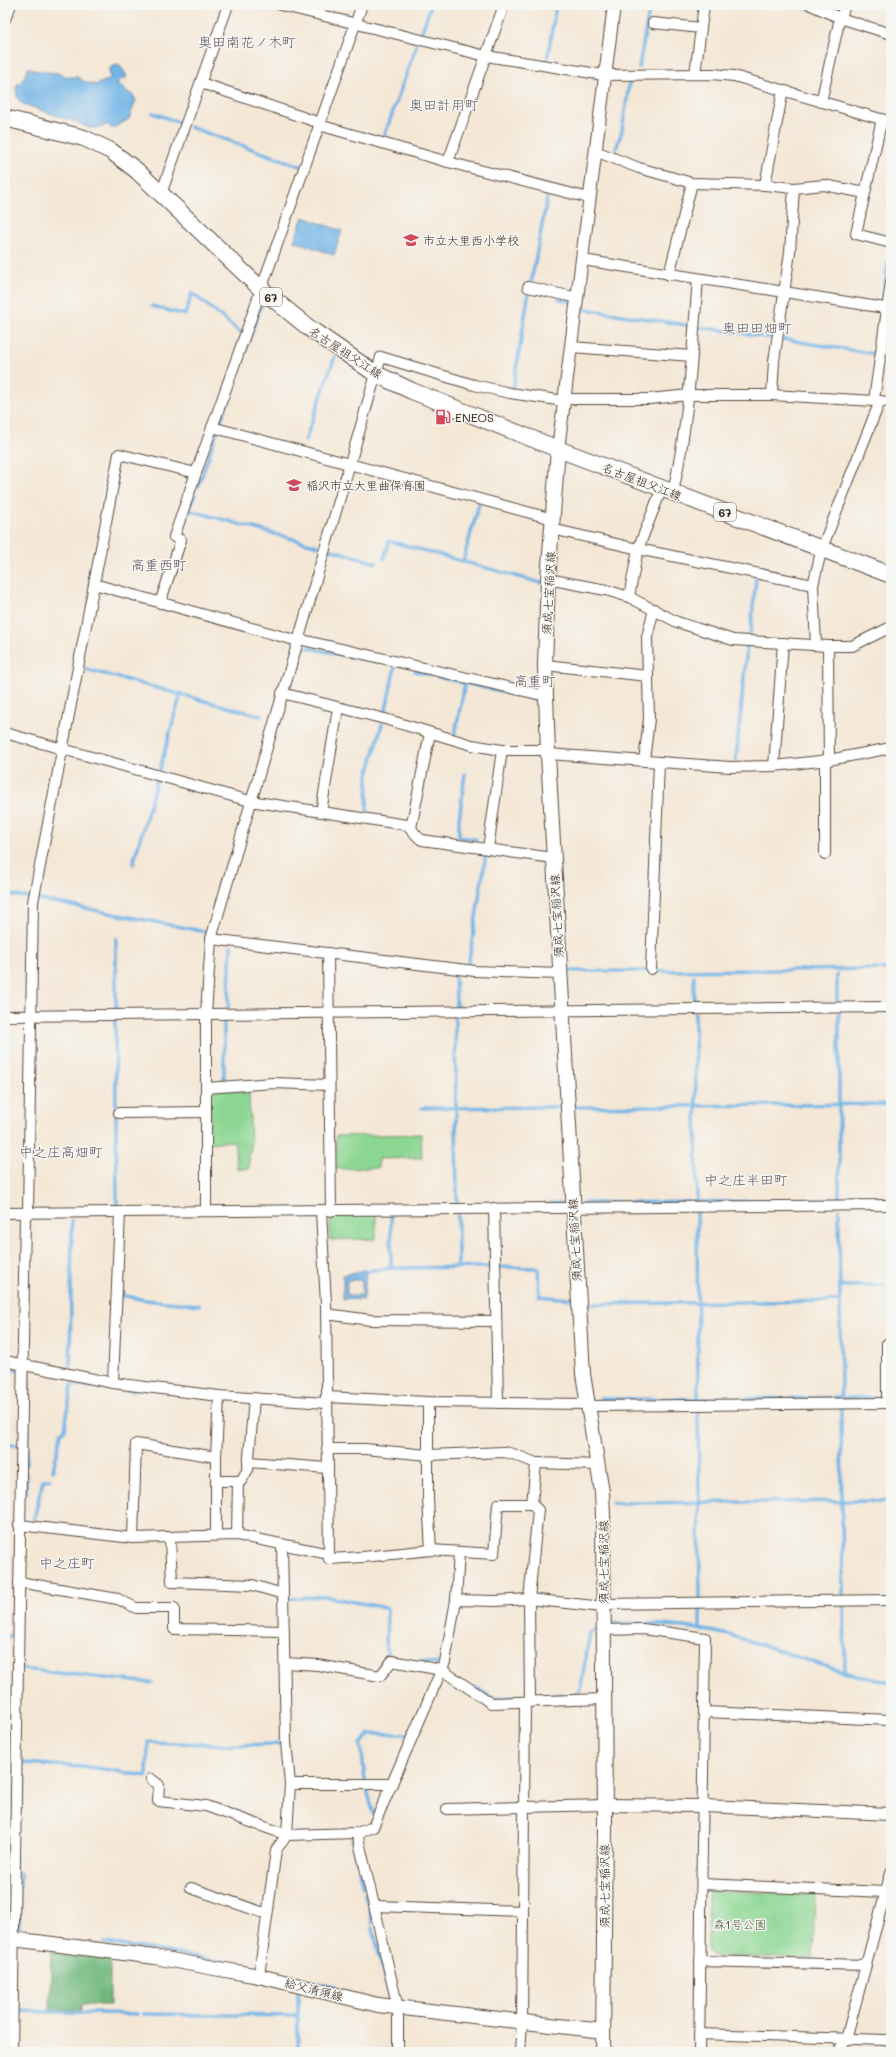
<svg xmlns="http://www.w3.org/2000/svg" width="896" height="2057" viewBox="0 0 896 2057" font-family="Mali,'Klee One',sans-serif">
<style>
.green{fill:#8bd692;stroke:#638058}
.forest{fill:#70b77c;stroke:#56704d}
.water{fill:#71b3e6;stroke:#566e82;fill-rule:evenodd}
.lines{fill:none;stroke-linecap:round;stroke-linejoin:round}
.stream{stroke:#71b3e6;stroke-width:3.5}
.minor-casing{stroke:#57463a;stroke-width:12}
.tertiary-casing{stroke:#57463a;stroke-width:14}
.secondary-casing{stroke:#57463a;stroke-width:16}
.primary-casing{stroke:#57463a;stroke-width:18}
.minor{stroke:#fff;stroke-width:10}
.tertiary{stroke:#fff;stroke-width:12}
.secondary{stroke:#fff;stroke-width:14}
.primary{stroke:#fff;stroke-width:16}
.labels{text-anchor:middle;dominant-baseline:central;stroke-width:3;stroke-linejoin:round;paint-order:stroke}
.shield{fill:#f6f6f2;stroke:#73675e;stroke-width:1}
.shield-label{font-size:11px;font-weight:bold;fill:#3b2a1e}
.poi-label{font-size:12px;fill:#3b2a1e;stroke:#f6f6f2;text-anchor:start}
.street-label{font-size:12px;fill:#3b2a1e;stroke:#f6f6f2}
.park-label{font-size:12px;fill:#4f553b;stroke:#f6f6f2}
.quarter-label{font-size:14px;fill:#675a64;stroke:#f6f6f2}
</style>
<rect width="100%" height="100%" fill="#f6f6f2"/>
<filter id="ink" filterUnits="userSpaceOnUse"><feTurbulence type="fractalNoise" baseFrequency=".025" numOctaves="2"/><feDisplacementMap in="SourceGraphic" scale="8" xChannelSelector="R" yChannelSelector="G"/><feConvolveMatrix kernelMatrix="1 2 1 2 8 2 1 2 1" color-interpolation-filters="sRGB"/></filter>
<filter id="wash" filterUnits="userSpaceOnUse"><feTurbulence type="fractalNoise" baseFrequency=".012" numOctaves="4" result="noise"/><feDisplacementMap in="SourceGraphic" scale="16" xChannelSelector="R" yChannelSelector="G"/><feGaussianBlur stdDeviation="0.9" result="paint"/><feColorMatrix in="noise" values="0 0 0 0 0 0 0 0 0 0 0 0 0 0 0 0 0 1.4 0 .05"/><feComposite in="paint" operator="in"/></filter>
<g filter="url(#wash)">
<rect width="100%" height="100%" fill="#f4e7d6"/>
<g class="green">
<polygon points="249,1087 251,1152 249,1152 249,1169 237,1169 234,1141 210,1143 210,1090"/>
<polygon points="421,1134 422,1158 379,1159 378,1168 336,1169 336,1136"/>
<polygon points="330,1214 376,1214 376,1239 330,1240"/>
<polygon points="712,1891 815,1894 813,1959 712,1956 708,1951 708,1895"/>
</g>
<polygon class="forest" points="51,1951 110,1959 110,2005 81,2005 81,2010 50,2010"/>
<g class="water">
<path d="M119 64 127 76 125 79H120L117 86 122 87 127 92 133 95 136 100 129 119 112 129 109 125C102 125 97 129 90 128 82 126 75 119 65 119L21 103 17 97 16 86 22 81 29 67C39 75 57 69 67 77H77L83 81 95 85 110 79 109 69 114 65Z"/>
<polygon points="303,217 342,231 334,255 294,241"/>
<path d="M364 1270 366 1272 364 1300 343 1299V1275ZM347 1280H362V1295H347Z"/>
</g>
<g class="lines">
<g class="stream">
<polyline points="797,5 811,9"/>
<polyline points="421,34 431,5"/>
<polyline points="547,61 556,5"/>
<polyline points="639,67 650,5"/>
<polyline points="153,113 181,123"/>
<polyline points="190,127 300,166"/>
<polyline points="384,137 417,43"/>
<polyline points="615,152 622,131 630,79"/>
<polyline points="531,283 548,193"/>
<polyline points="559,299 571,302"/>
<polyline points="883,300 890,247"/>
<polyline points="152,306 185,315 192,293 240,332"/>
<polyline points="584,309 692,326"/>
<polyline points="699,327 774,338"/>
<polyline points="782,339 875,354 881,314"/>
<polyline points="885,356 885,354 891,354"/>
<polyline points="242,360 263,300"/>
<polyline points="235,380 238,372"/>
<polyline points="513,388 529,291 531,291"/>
<polyline points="219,426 233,387"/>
<polyline points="305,441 335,356"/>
<polyline points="198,487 217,432"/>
<polyline points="189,510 318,546"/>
<polyline points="181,533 195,495"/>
<polyline points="329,549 376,563"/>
<polyline points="384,559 389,541 541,583"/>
<polyline points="463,561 479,504"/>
<polyline points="750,637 756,578"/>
<polyline points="355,657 376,662"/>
<polyline points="82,668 261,716"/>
<polyline points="415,671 432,675"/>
<polyline points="438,677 539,700"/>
<polyline points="290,687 302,649 306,647 351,657"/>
<polyline points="385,714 395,666"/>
<polyline points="455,734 465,683"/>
<polyline points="736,760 747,646"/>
<polyline points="159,772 181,693"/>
<polyline points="465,774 459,819 459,837 476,839"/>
<polyline points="367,814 368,775 382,724"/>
<polyline points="133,864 157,779"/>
<polyline points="5,894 30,898"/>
<polyline points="37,899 207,932"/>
<polyline points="116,938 116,1011"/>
<polyline points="468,967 486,854"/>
<polyline points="455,971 456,1007 459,1007"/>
<polyline points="567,971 647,971"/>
<polyline points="655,971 885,969 891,967"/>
<polyline points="694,976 694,1005"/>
<polyline points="837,1004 837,974"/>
<polyline points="228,1010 231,946"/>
<polyline points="695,1013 697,1201"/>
<polyline points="839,1013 839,1200"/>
<polyline points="455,1015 457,1205"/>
<polyline points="224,1083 224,1019"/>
<polyline points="575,1107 891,1104"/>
<polyline points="422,1108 560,1107"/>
<polyline points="550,1203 565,1203"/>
<polyline points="583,1203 891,1200"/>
<polyline points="115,1207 117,1207 115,1018"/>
<polyline points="839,1209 841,1398"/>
<polyline points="697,1210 698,1400"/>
<polyline points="458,1213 458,1267"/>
<polyline points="391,1215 391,1268"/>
<polyline points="498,1267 538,1268 539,1296 570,1299"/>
<polyline points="365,1271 391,1268 492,1267"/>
<polyline points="840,1286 891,1285"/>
<polyline points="121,1299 121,1295 145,1300 199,1305"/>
<polyline points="587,1304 840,1301"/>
<polyline points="5,1367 17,1370"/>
<polyline points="70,1370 72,1220"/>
<polyline points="100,1387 134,1391"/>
<polyline points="600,1399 882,1398"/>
<polyline points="698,1409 700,1599"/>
<polyline points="841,1409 843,1597"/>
<polyline points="5,1445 17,1445"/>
<polyline points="26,1465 29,1372"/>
<polyline points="53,1470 61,1434 65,1429 72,1384 92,1387"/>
<polyline points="26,1493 26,1474"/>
<polyline points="612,1503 884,1501"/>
<polyline points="33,1523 43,1480 50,1479"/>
<polyline points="288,1599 323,1596 386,1608 387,1610 386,1649 389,1656 394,1657"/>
<polyline points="844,1605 845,1673"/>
<path d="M611 1623C652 1623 693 1626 733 1636 787 1651 835 1674 891 1682"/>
<polyline points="700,1627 700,1606"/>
<polyline points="5,1636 14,1636"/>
<polyline points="420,1661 439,1664"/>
<polyline points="22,1669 152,1683"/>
<polyline points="477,1688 492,1698 527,1697"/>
<polyline points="573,1694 579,1691 581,1686 590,1633 595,1630"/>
<polyline points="534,1696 562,1695"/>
<polyline points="23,1763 97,1768 147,1776 148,1742 233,1745 281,1744"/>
<polyline points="365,1781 361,1744 370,1734 409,1734 410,1732"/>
<polyline points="366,1786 374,1815"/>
<polyline points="5,1827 11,1827"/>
<polyline points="352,1840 357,1862"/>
<polyline points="359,1871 363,1887"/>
<polyline points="20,1886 20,1873"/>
<polyline points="365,1894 366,1900"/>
<polyline points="19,1897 19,1933 23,1933"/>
<polyline points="369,1910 372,1923"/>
<polyline points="373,1928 389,1998"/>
<polyline points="31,1934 42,1936"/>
<polyline points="104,1943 155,1950 226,1963"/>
<polyline points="303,1980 335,1986"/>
<polyline points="5,2011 7,2011"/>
<polyline points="17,2011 137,2014"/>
<polyline points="143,2014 298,2016"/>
<polyline points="298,2049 298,1992"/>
<polyline points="392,2052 393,2026"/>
</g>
</g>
</g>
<g filter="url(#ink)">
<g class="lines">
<defs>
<g id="minor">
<polyline points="280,5 486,56 604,75 712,74 734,76 891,122"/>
<polyline points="811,5 840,18 891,34"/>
<polyline points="841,18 845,5"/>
<polyline points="5,19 11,5"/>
<polyline points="653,23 701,28"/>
<polyline points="695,74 704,5"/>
<polyline points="201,83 320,123"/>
<polyline points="821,102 840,18"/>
<polyline points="319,125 448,162 589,198"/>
<polyline points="595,151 639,168 692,183 765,185 783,90"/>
<polyline points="448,162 504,5"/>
<polyline points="765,185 794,188 790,252 774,361 772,395"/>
<polyline points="794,188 824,185 865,193 882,119"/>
<polyline points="865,193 856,234 891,243"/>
<polyline points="161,194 228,5"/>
<polyline points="583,260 891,309"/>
<polyline points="669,275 692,183"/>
<polyline points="528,287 578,298"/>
<polyline points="571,347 692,356"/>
<polyline points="565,399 649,399 689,395 772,395 891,402"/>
<polyline points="874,400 891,282"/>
<polyline points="212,427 553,519"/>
<path d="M673 492C689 422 692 351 698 279"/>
<polyline points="552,529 638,549 662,488"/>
<polyline points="548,579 606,590 629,597 677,622 733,640 828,646 852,646 891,627"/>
<polyline points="94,584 298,641"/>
<polyline points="629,597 638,549 813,585"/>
<polyline points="160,603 181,540 174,537 196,473"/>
<polyline points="298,639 546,696"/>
<polyline points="816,645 813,585 822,548 880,401"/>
<polyline points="828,646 829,760"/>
<polyline points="545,665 648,676"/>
<polyline points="282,693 385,719 472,745 502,750 547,750"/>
<path d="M5 733 250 801 407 825C413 829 415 836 422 840L553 858"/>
<polyline points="548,754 730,767 774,766 829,760 891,748"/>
<polyline points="825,760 825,854"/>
<polyline points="644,761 649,719 647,637 654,609"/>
<polyline points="774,766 783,643"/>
<polyline points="321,812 338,708"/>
<polyline points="411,828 430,733"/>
<polyline points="488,849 502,750"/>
<polyline points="211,939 475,971 560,974"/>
<polyline points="328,953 331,1211"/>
<polyline points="651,969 659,762"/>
<polyline points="5,1016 891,1007"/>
<polyline points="206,1088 273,1083 329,1085"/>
<polyline points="119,1113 206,1112"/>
<polyline points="494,1208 498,1403"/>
<polyline points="206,1211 206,1014 211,939 381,357 474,385 510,393 564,401"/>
<polyline points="5,1213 891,1205"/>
<polyline points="28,1214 33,902 119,454 196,473 362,5"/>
<polyline points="326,1314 371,1320 496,1321"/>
<polyline points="5,1361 113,1383 219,1396 326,1403"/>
<polyline points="113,1383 120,1212"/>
<polyline points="326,1397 428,1402 588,1404"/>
<polyline points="428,1402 428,1499 431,1550"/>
<polyline points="887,1403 887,1344 891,1343"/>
<polyline points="588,1406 891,1403"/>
<polyline points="327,1449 365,1449 428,1455 504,1452 513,1454 536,1463 532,1504 538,1510 529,1599 530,1702"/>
<polyline points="248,1462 327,1468"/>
<polyline points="536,1463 598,1465"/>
<polyline points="216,1481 241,1481 248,1469 254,1398"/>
<polyline points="19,1525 133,1538 237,1535 329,1554 326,1304 321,1211"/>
<polyline points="216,1535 216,1457 219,1396"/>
<polyline points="237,1535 238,1481"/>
<polyline points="133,1538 136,1444 216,1457"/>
<polyline points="170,1538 172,1582 252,1585 283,1594"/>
<polyline points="329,1554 329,1559 363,1557 431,1550 494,1554 498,1504 532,1504"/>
<polyline points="19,1582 118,1599 136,1608 174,1608 174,1629 284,1631"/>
<polyline points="456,1600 459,1552"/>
<polyline points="603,1604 891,1600"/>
<polyline points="603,1630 643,1629 705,1638 699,2052"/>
<polyline points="285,1663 318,1665 380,1676 392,1661 442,1670 491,1703 603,1699"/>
<polyline points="704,1712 891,1720"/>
<polyline points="151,1779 159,1785 158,1801 206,1806 287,1835 357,1833 373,1827 445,1662 456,1600 496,1601 529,1599 603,1607"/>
<polyline points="290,1784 392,1784"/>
<polyline points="447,1809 605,1805"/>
<polyline points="357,1833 398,2008 398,2052"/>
<polyline points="702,1884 885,1892"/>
<polyline points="191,1888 267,1914"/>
<polyline points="374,1906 523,1911"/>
<polyline points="700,1961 866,1965"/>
<polyline points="259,1976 276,1850 287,1835 290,1784 286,1742 282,1544"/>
<polyline points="699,2034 885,2040 891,2042"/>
<polyline points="12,2052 25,1214"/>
<polyline points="520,2052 522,2022 525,1702"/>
<polyline points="838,2052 846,2039 891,1872"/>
</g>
<g id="tertiary">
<polyline points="558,449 614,5"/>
<polyline points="605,1805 703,1806 891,1814"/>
</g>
<g id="secondary">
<polyline points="558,449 548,579 545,665 548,754 583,1374 602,1492 603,1516 605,1823 603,2052"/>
<polyline points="5,1938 155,1957 214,1968 259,1976 378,2005 603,2031"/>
</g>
<polyline id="primary" points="5,118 84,138 111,151 136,170 260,288 309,328 376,374 412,391 558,449 891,575"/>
</defs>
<use href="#minor" class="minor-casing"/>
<use href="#tertiary" class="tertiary-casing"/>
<use href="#secondary" class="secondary-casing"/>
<use href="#primary" class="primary-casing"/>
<use href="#minor" class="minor"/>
<use href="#tertiary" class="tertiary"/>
<use href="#secondary" class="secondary"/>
<use href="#primary" class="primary"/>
</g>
</g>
<defs>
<symbol id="school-bare" viewBox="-9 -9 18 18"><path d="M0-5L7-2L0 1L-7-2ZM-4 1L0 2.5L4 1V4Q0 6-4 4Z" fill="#d1495b" stroke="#f6f6f2" stroke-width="2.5" paint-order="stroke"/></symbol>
<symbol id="fuel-bare" viewBox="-9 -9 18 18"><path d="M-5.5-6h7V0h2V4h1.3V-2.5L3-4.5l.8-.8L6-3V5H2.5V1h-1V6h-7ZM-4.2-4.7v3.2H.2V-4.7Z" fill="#d1495b" stroke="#f6f6f2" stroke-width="2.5" paint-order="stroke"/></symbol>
</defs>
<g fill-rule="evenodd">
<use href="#school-bare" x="400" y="229" width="22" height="22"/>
<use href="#fuel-bare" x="432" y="406" width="22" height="22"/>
<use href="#school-bare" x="283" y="474" width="22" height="22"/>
</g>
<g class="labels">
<g class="shield">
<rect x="260" y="288" width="22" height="18" rx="3"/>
<rect x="714" y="503" width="22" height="18" rx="3"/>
</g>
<g class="shield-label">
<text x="271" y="297">67</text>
<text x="725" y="512">67</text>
</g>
<g class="poi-label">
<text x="423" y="240">市立大里西小学校</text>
<text x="455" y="417">ENEOS</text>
<text x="306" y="485">稲沢市立大里曲保育園</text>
</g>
<g class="street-label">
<text transform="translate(346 352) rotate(33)">名古屋祖父江線</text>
<text transform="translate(642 481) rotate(21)">名古屋祖父江線</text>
<text transform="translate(548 593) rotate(-87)">須成七宝稲沢線</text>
<text transform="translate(556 916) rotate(-93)">須成七宝稲沢線</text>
<text transform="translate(574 1240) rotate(-93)">須成七宝稲沢線</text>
<text transform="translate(603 1562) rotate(-90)">須成七宝稲沢線</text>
<text transform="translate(604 1886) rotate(-90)">須成七宝稲沢線</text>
<text transform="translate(314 1989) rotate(14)">給父清須線</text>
</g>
<g class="park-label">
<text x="740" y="1924">森1号公園</text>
</g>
<g class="quarter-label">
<text x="247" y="41">奥田南花ノ木町</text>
<text x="444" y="104">奥田計用町</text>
<text x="757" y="327">奥田田畑町</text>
<text x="159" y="564">高重西町</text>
<text x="535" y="680">高重町</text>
<text x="61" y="1151">中之庄高畑町</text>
<text x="746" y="1179">中之庄半田町</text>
<text x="67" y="1562">中之庄町</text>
</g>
</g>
<rect width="896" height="2057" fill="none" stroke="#f6f6f2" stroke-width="20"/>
</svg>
